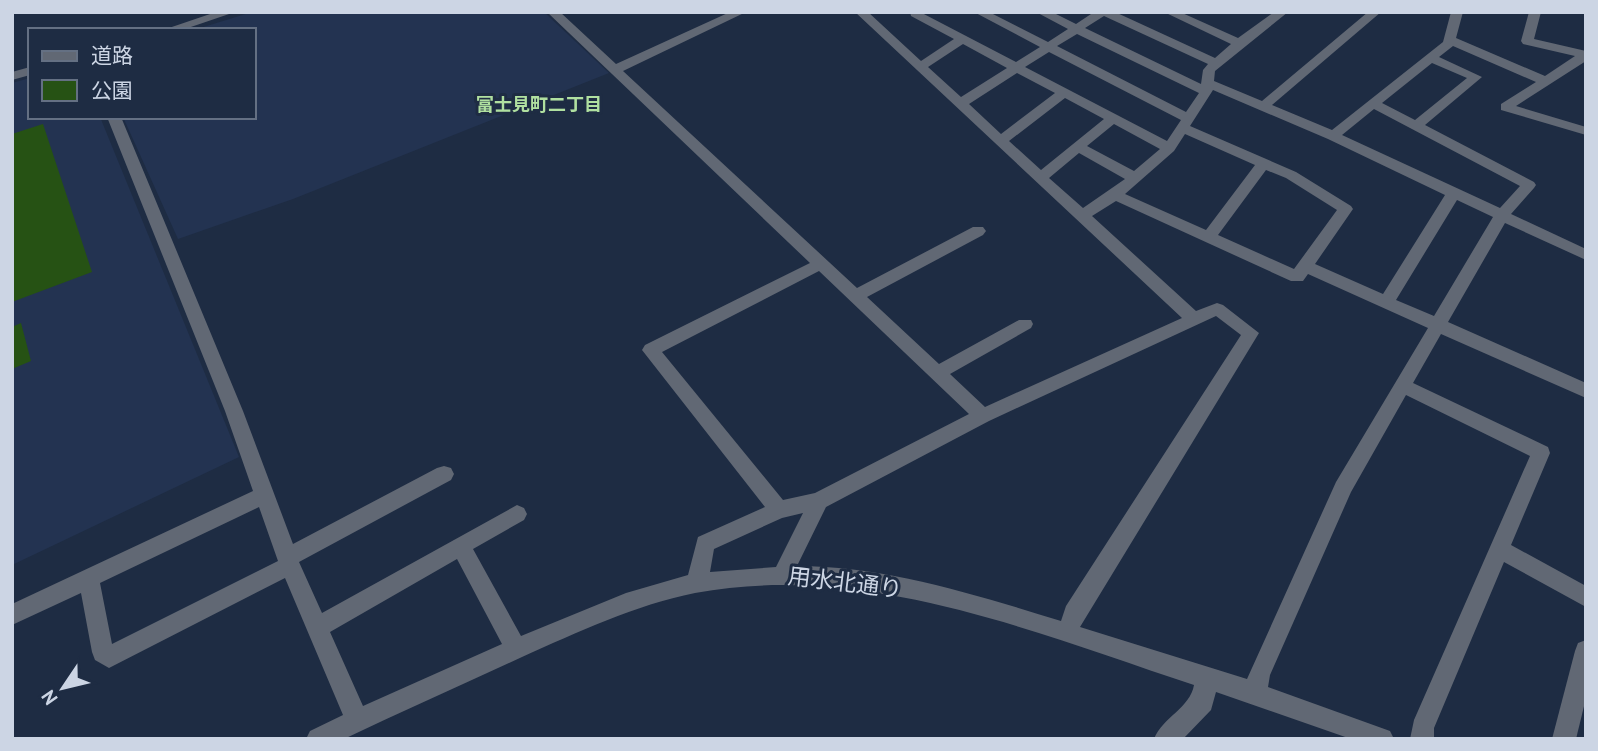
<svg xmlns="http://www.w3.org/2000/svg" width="1598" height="751" viewBox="0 0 1598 751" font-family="'PT Sans','Noto Sans JP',sans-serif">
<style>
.built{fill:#233351}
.green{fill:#265214}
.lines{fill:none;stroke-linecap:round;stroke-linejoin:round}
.minor{fill:#616874;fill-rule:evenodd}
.labels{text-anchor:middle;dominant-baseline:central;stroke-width:6;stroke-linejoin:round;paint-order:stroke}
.far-neighbourhood-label{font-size:18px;font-weight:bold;fill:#b0e0a0;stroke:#1e2c43}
.near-street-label{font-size:23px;fill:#ccd5e4;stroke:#1e2c43}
</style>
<rect width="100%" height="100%" fill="#1e2c43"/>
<g class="built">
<polygon points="252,12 544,12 609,73 293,199 178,239 123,117 254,117 254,30 194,30"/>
<polygon points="30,78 30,117 100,117 239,457 12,565 12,83"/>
</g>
<g class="green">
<polygon points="43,124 92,272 12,302 12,134"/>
<polygon points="21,323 31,361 12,369 12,327"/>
</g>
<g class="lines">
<g class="minor">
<polygon points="216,12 235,12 182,30 163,30"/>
<path d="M547 12H560L616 64 730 12H746L623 71 857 288 973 227H983L986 231 983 235 867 297 939 364 1019 320H1031L1033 324 1031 328 950 374 985 407 1182 318 855 12H868L921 61 954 39 911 16 910 12H920L1016 62 1040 47 974 12H989L1048 42 1068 29 1036 12H1052L1076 24 1094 12H1115L1215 58 1231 44 1164 12H1180L1238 38 1274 12H1288L1215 71 1214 81 1262 101 1368 12H1381L1272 105 1332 130 1443 42 1451 12H1463L1456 38 1545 76 1575 56 1523 44 1521 41 1529 12H1541L1534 39 1586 51V61L1516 106 1586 127V135L1501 110V104L1536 82 1453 46 1439 57 1482 77 1425 125 1534 182 1536 185 1534 188 1511 214 1586 249V260L1505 223 1448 322 1586 383V398L1441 334 1413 383 1548 447 1550 453 1511 545 1586 586V607L1504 562 1434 728V739H1410L1414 720 1530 456 1406 395 1351 492 1270 675 1268 687 1390 731 1394 739H1351L1216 692 1211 710 1183 739H1154C1163 717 1190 708 1194 685 1037 633 864 561 695 593 635 605 578 632 522 657 463 684 403 711 344 739H306L310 731 343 715 285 578 109 668 95 660 92 652 81 593 12 625V604L253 491 225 411 107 117H121L243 411 293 544 437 468 444 466 451 468 454 474 451 480 299 562 322 613 517 505 524 508 527 514 524 520 473 549 521 636 626 593 688 575 698 537 765 507 642 350 645 345 810 263ZM1104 16 1208 64 1203 70 1201 84 1085 28ZM1077 34 1199 93 1186 112 1057 46ZM963 44 1007 68 961 97 928 67ZM1049 52 1181 120 1167 141 1025 67ZM1432 63 1467 78 1415 120 1382 103ZM1017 73 1055 93 1001 134 969 104ZM1213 90 1328 139 1445 195 1383 294 1315 264 1353 209 1351 206 1296 172 1190 126ZM1065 98 1104 119 1041 170 1009 141ZM1374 109 1520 186 1500 208 1342 135ZM1114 124 1160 149 1134 171 1087 146ZM1185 134 1255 165 1206 230 1125 194 1174 151ZM1079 153 1125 179 1083 208 1049 178ZM1266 170 1286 178 1337 210 1294 269 1218 235ZM1457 200 1493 217 1434 316 1396 300ZM1116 201 1291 281H1303L1308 274 1428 328 1336 482 1247 679 1080 627 1259 333 1223 305 1217 303 1196 311 1092 216ZM819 271 969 414 815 493 783 500 662 352ZM1216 316 1241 335 1066 606 1061 621C976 595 886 566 797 566L826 507 989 421ZM259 507 278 561 112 644 100 583ZM803 513 776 567 710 572 714 549 782 518ZM457 559 502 644 363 706 330 632Z"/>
<polygon points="30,67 30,75 12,80 12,72"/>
<polygon points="1586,640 1586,698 1576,739 1552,739 1575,651 1578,643"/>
</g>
</g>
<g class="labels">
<g class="far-neighbourhood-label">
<text x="539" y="104">富士見町二丁目</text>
</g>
<g class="near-street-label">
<text transform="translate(845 582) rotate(7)">用水北通り</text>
</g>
</g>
<rect width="1598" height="751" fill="none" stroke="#ccd5e4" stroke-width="28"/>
<rect x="28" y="28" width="228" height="91" fill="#1e2c43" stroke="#647083" stroke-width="2"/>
<rect x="42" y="51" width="35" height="10" fill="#616874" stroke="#647083" stroke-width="2"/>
<text x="91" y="63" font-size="21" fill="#ccd5e4">道路</text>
<rect x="42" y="80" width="35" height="21" fill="#265214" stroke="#647083" stroke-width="2"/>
<text x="91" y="98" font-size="21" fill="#ccd5e4">公園</text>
<g transform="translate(63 688) rotate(235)" stroke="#1e2c43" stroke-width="5" paint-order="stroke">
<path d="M0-5L12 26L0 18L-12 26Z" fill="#ccd5e4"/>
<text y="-10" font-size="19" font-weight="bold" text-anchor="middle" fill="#ccd5e4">N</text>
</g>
</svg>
